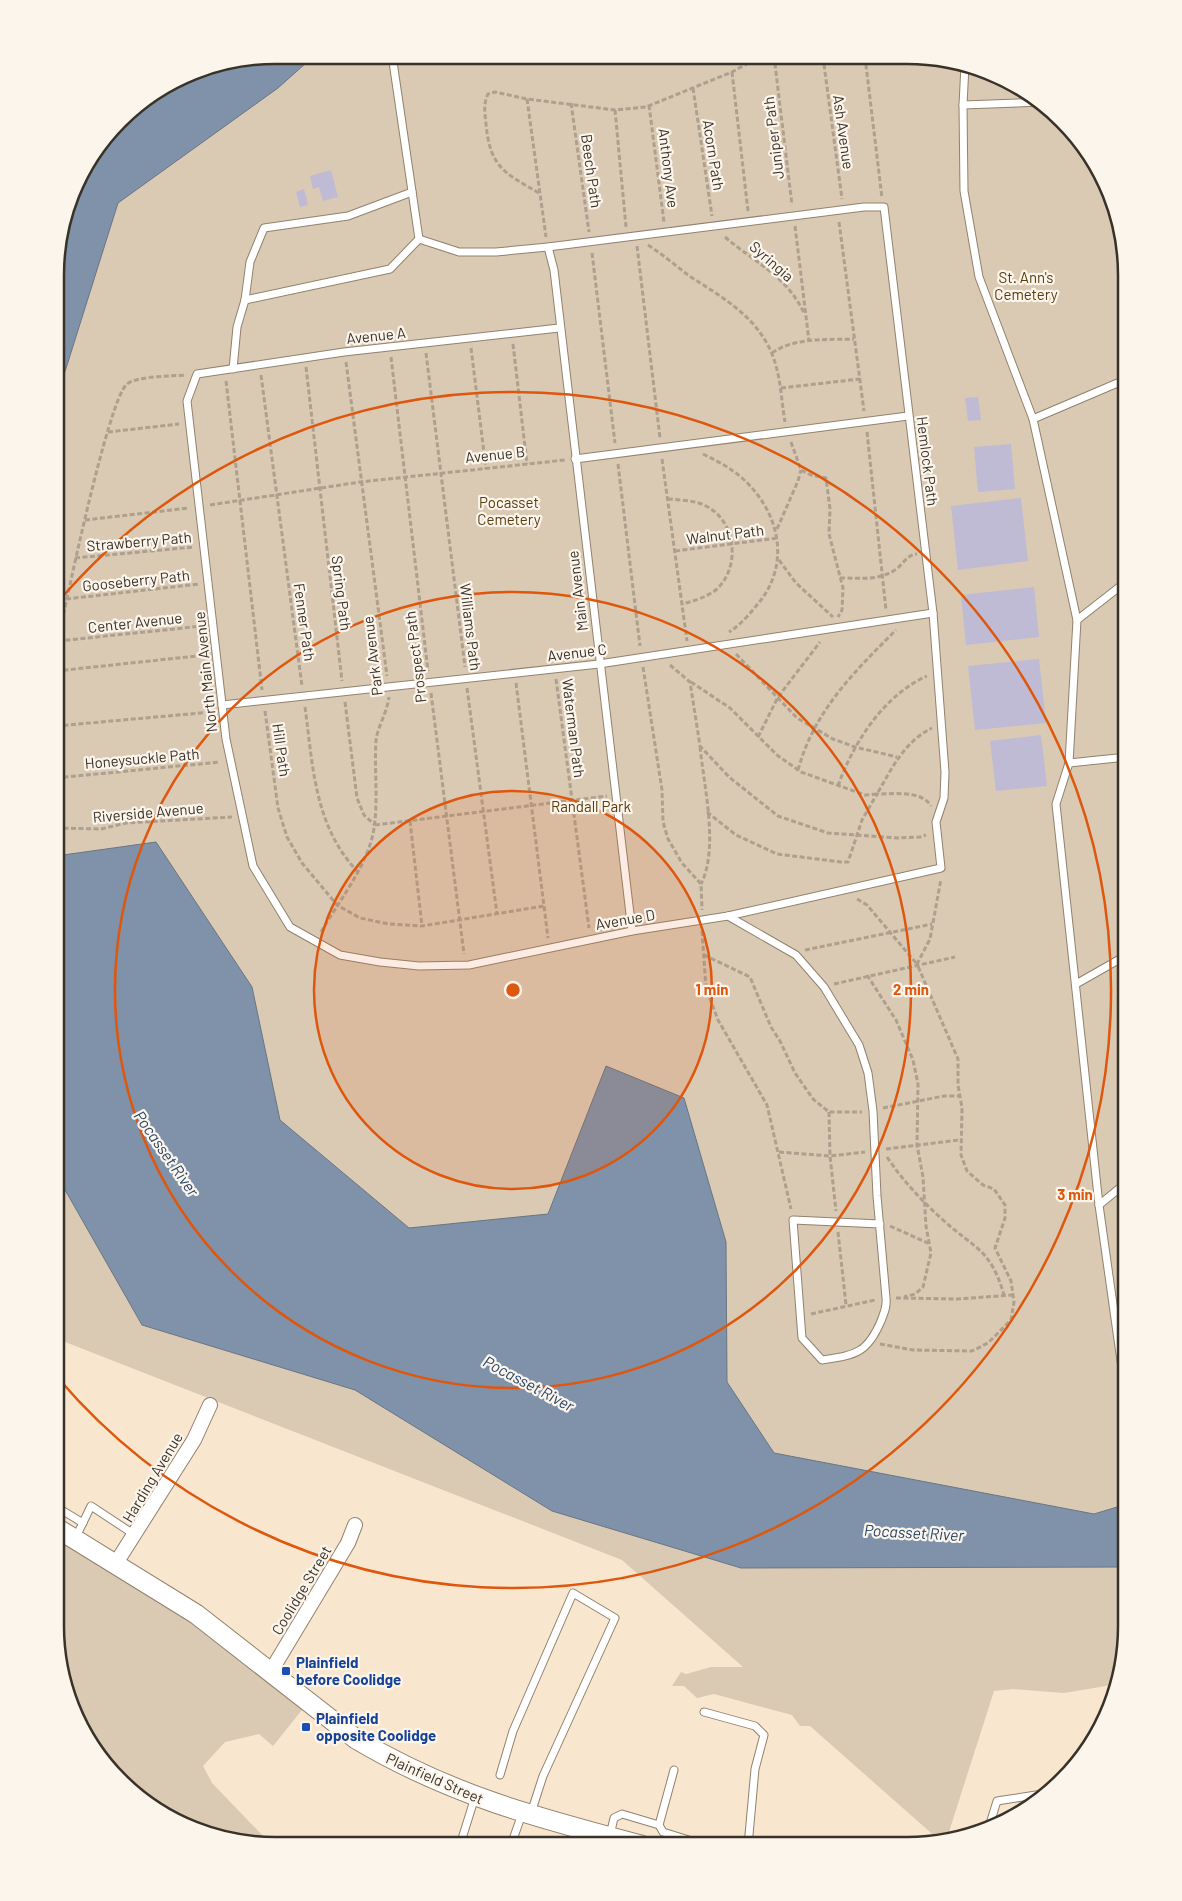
<svg xmlns="http://www.w3.org/2000/svg" width="1182" height="1901" viewBox="0 0 1182 1901" font-family="Barlow,sans-serif">
<style>
.green{fill:#dac9b3}
.water{fill:#7f92aa;stroke:#6a7583}
.building{fill:#bfbbd5}
.lines{fill:none;stroke-linecap:round;stroke-linejoin:round}
.service-casing{stroke:#92826d;stroke-width:9}
.minor-casing{stroke:#92826d;stroke-width:16}
.secondary-casing{stroke:#92826d;stroke-width:21}
.path{stroke:#aea08e;stroke-width:3;stroke-dasharray:5 2.5;stroke-linecap:butt}
.service{stroke:#fff;stroke-width:7}
.minor{stroke:#fff;stroke-width:14}
.secondary{stroke:#fff;stroke-width:19}
.ring{fill:none;stroke:#df570d;stroke-width:2.5}
.transit-dot{fill:#1a4fb4;stroke:#fcf5ec;stroke-width:2}
.labels{text-anchor:middle;dominant-baseline:central;stroke-width:4.5;stroke-linejoin:round;paint-order:stroke}
.street-label{font-size:15px;fill:#393229;stroke:#fcf5ec}
.park-label{font-size:15px;fill:#583c0d;stroke:#fcf5ec}
.transit-label{font-size:15px;font-weight:bold;fill:#164399;stroke:#fcf5ec;text-anchor:start}
.water-label{font-size:16px;font-style:italic;fill:#274569;stroke:#fcf5ec}
.rim{fill:none;stroke:#393229;stroke-width:2.5}
.centre{fill:#df570d;stroke:#fcf5ec;stroke-width:2.5}
.ring-label{font-size:15px;text-anchor:middle;font-weight:bold;fill:#df570d;stroke:#fcf5ec;stroke-width:4.5;stroke-linejoin:round;paint-order:stroke}
</style>
<rect width="100%" height="100%" fill="#f8e6cf"/>
<g class="green">
<polygon points="275,55 936,57 992,72 1041,101 1082,141 1110,191 1127,275 1127,1641 1118,1684 1064,1693 1013,1689 994,1691 947,1838 939,1840 810,1726 800,1726 792,1715 714,1694 697,1698 684,1686 672,1686 681,1672 686,1674 711,1667 743,1667 622,1560 55,1338 57,246 78,177 130,110 191,72"/>
<polygon points="55,1527 125,1569 306,1705 273,1746 259,1734 225,1742 203,1766 212,1783 265,1838 291,1836 314,1844 246,1844 190,1829 141,1800 100,1760 72,1710 55,1626"/>
</g>
<g class="water">
<polygon points="275,55 315,55 278,88 118,203 57,397 57,246 78,177 130,110 191,72"/>
<polygon points="156,842 252,987 280,1120 409,1228 548,1214 606,1066 684,1098 726,1242 727,1382 774,1453 1094,1514 1127,1504 1127,1567 741,1568 552,1511 355,1390 142,1325 56,1174 56,856"/>
</g>
<g class="building">
<polygon points="331,170 338,197 323,201 319,187 313,189 310,176"/>
<polygon points="304,189 308,205 300,207 296,192"/>
<polygon points="978,397 981,420 968,421 965,398"/>
<polygon points="1011,444 1015,489 978,492 974,447"/>
<polygon points="1021,498 1028,561 958,570 951,506"/>
<polygon points="1034,587 1039,637 966,645 961,595"/>
<polygon points="1039,659 1046,723 975,730 968,666"/>
<polygon points="1041,735 1047,786 996,791 990,741"/>
</g>
<g class="lines">
<defs>
<g id="service">
<polyline points="392,55 419,239 459,252 496,252 548,247 864,207 884,207 933,613 945,772 944,798 936,822 941,868 728,916 632,931 469,965 419,966 380,962 340,955 290,927 253,866 226,739 187,401 197,374 344,352 559,328"/>
<polyline points="965,65 963,105 964,191 979,277 1033,419 1077,620 1069,763 1056,804 1099,1205 1122,1368 1127,1367"/>
<polyline points="963,105 1042,102"/>
<polyline points="548,247 554,270 632,931"/>
<polyline points="245,300 390,269 419,239"/>
<polyline points="233,369 237,327 245,300 250,262 264,228 348,216 412,192"/>
<polyline points="1033,419 1127,379"/>
<polyline points="575,459 908,416"/>
<polyline points="1077,620 1127,581"/>
<polyline points="222,705 599,664 933,613"/>
<polyline points="1069,763 1127,757"/>
<path d="M728 916 796 955 824 987 859 1045 868 1073 873 1111 877 1196 886 1298C887 1307 884 1313 881 1321 867 1354 855 1355 822 1360L802 1338 793 1220 880 1224"/>
<polyline points="1076,984 1127,955"/>
<polyline points="1099,1205 1127,1182"/>
<polyline points="55,1506 83,1523"/>
<polyline points="75,1539 91,1506 135,1535"/>
<polyline points="704,1712 755,1726 764,1735 755,1769 748,1846"/>
<polyline points="674,1770 659,1825 663,1832 705,1845"/>
<polyline points="500,1775 513,1731 573,1593 615,1618 543,1776 531,1813"/>
<polyline points="988,1830 997,1801 1049,1793"/>
<polyline points="610,1835 614,1818 622,1814 659,1825"/>
<polyline points="460,1845 475,1797"/>
<polyline points="511,1845 522,1814"/>
</g>
<g id="minor">
<polyline points="116,1563 194,1440 210,1405"/>
<polyline points="271,1671 348,1543 355,1525"/>
</g>
<path id="secondary" d="M55 1527 196 1614 356 1739C450 1795 538 1818 641 1845"/>
</defs>
<use href="#service" class="service-casing"/>
<use href="#minor" class="minor-casing"/>
<use href="#secondary" class="secondary-casing"/>
<g class="path">
<polyline points="774,56 792,205"/>
<polyline points="823,57 842,199"/>
<polyline points="865,57 882,198"/>
<polyline points="732,72 748,211"/>
<polyline points="693,88 712,216"/>
<polyline points="527,99 546,237"/>
<polyline points="571,103 589,232"/>
<polyline points="649,105 664,222"/>
<polyline points="615,110 626,227"/>
<path d="M539 193C505 173 490 168 486 124 485 114 483 104 488 94L495 92 527 99 615 110 646 107 732 72 761 56"/>
<polyline points="839,222 864,411"/>
<polyline points="795,226 809,341"/>
<path d="M725 237C754 262 787 276 804 313"/>
<path d="M648 245C662 254 675 265 688 275 721 297 756 315 772 354 781 376 781 399 785 422"/>
<polyline points="637,246 660,438"/>
<polyline points="592,253 615,443"/>
<polyline points="513,344 527,464"/>
<polyline points="471,348 486,469"/>
<polyline points="426,353 465,667"/>
<path d="M772 353C795 337 827 340 854 339"/>
<polyline points="391,357 428,671"/>
<polyline points="346,362 387,676"/>
<polyline points="306,367 342,681"/>
<polyline points="261,375 302,686"/>
<polyline points="226,381 262,690"/>
<polyline points="781,388 860,379"/>
<polyline points="108,432 179,424"/>
<polyline points="867,432 886,610"/>
<polyline points="791,442 801,470 811,475 826,478 830,509 829,534 843,588 842,610 838,617"/>
<path d="M703 454C717 461 731 468 742 478 778 510 791 560 761 600 752 611 742 624 729 632"/>
<polyline points="662,459 687,641"/>
<polyline points="618,464 640,646"/>
<path d="M668 499C680 500 694 500 706 506 736 521 741 566 717 589 707 597 694 601 682 604"/>
<polyline points="210,505 360,482 565,460"/>
<polyline points="85,520 189,508"/>
<polyline points="777,529 798,481 801,470"/>
<polyline points="675,551 778,538"/>
<polyline points="75,558 194,547"/>
<polyline points="779,560 796,583 833,617"/>
<path d="M840 578C859 578 878 581 895 570 903 565 906 555 917 554"/>
<polyline points="66,599 199,584"/>
<polyline points="58,641 203,626"/>
<path d="M56 651C63 616 108 399 127 384 137 376 173 376 186 375"/>
<polyline points="736,654 797,718 833,739 855,747 897,757"/>
<polyline points="670,665 690,682 700,746 729,777 778,816 828,833 898,838 920,837 926,835"/>
<polyline points="643,667 662,790 663,822 668,839 682,863 701,884 702,910"/>
<polyline points="56,671 206,655"/>
<polyline points="556,679 589,928"/>
<path d="M691 682 730 708 777 755 801 772 865 795 877 794C892 768 904 742 932 728"/>
<polyline points="516,683 548,938"/>
<polyline points="467,688 497,914"/>
<polyline points="431,693 464,954"/>
<polyline points="345,702 357,798 364,815 375,825"/>
<path d="M305 707C313 766 314 825 357 871"/>
<polyline points="265,711 278,808 287,837 302,863 337,905 360,918 389,924 422,926 544,906"/>
<polyline points="56,726 212,712"/>
<polyline points="758,737 778,697 820,642"/>
<path d="M700 747C704 786 719 849 701 884"/>
<path d="M798 770C814 711 854 672 896 630"/>
<polyline points="56,778 220,762"/>
<path d="M838 786C853 743 884 695 927 676"/>
<path d="M707 812 736 835 777 854 841 862H848L862 820 877 794C893 794 922 790 931 806"/>
<polyline points="410,821 422,926"/>
<polyline points="375,825 607,796"/>
<polyline points="56,828 101,829 126,823 232,817"/>
<polyline points="857,899 867,905 917,964"/>
<polyline points="702,931 706,988 718,1020 767,1105 791,1209"/>
<path d="M321 932C339 901 365 869 373 834 379 803 374 772 376 741 377 728 387 713 389 697"/>
<polyline points="805,950 932,924"/>
<polyline points="704,955 750,977 771,1027 780,1041 795,1073 813,1099 829,1112 862,1112"/>
<polyline points="867,975 896,1020 913,1060 918,1084 917,1145 923,1177 926,1226 931,1253 923,1287 915,1294 904,1297"/>
<polyline points="834,984 955,957"/>
<polyline points="883,1108 944,1096 960,1096"/>
<polyline points="829,1112 830,1156 836,1211"/>
<polyline points="886,1149 959,1140"/>
<polyline points="779,1152 830,1156 865,1152"/>
<path d="M887 1157C903 1181 922 1201 943 1220 976 1250 990 1248 1004 1295"/>
<polyline points="890,1226 930,1244"/>
<polyline points="838,1232 846,1305"/>
<polyline points="896,1298 957,1299 1013,1295"/>
<polyline points="811,1314 875,1300"/>
<polyline points="880,1344 913,1350 972,1351 988,1343 1011,1320 1014,1302 1011,1281 995,1248 1005,1218 1005,1205 994,1189 983,1185 967,1171 961,1155 962,1108 958,1085 958,1059 917,964 930,939 941,879"/>
</g>
<use href="#service" class="service"/>
<use href="#minor" class="minor"/>
<use href="#secondary" class="secondary"/>
</g>
<circle cx="513" cy="990" r="199" fill="#df570d" fill-opacity=".12"/>
<g class="ring">
<circle cx="513" cy="990" r="199"/>
<circle cx="513" cy="990" r="398"/>
<path d="M58 602A598 598 0 1 1 58 1378"/>
</g>
<g class="transit-dot">
<rect x="281" y="1666" width="10" height="10" rx="2.5"/>
<rect x="301" y="1722" width="10" height="10" rx="2.5"/>
</g>
<g class="labels">
<g class="street-label">
<text transform="translate(844 132) rotate(82)">Ash Avenue</text>
<text transform="translate(773 138) rotate(-97)">Juniper Path</text>
<text transform="translate(714 155) rotate(81)">Acorn Path</text>
<text transform="translate(669 168) rotate(83)">Anthony Ave</text>
<text transform="translate(592 171) rotate(82)">Beech Path</text>
<text transform="translate(772 261) rotate(41)">Syringia</text>
<text transform="translate(376 335) rotate(-6)">Avenue A</text>
<text transform="translate(495 454) rotate(-6)">Avenue B</text>
<text transform="translate(928 461) rotate(83)">Hemlock Path</text>
<text transform="translate(725 534) rotate(-7)">Walnut Path</text>
<text transform="translate(139 541) rotate(-5)">Strawberry Path</text>
<text transform="translate(136 580) rotate(-6)">Gooseberry Path</text>
<text transform="translate(577 591) rotate(-97)">Main Avenue</text>
<text transform="translate(342 593) rotate(83)">Spring Path</text>
<text transform="translate(135 622) rotate(-6)">Center Avenue</text>
<text transform="translate(305 622) rotate(82)">Fenner Path</text>
<text transform="translate(471 627) rotate(83)">Williams Path</text>
<text transform="translate(577 652) rotate(-7)">Avenue C</text>
<text transform="translate(372 656) rotate(-97)">Park Avenue</text>
<text transform="translate(415 657) rotate(-97)">Prospect Path</text>
<text transform="translate(205 672) rotate(-96)">North Main Avenue</text>
<text transform="translate(574 728) rotate(83)">Waterman Path</text>
<text transform="translate(282 750) rotate(82)">Hill Path</text>
<text transform="translate(142 758) rotate(-5)">Honeysuckle Path</text>
<text transform="translate(148 812) rotate(-5)">Riverside Avenue</text>
<text transform="translate(625 919) rotate(-10)">Avenue D</text>
<text transform="translate(152 1477) rotate(-59)">Harding Avenue</text>
<text transform="translate(301 1590) rotate(-59)">Coolidge Street</text>
<text transform="translate(435 1778) rotate(24)">Plainfield Street</text>
</g>
<g class="park-label">
<text x="1026" y="277">St. Ann's<tspan x="1026" dy="17">Cemetery</tspan></text>
<text x="509" y="502">Pocasset<tspan x="509" dy="17">Cemetery</tspan></text>
<text x="591" y="806">Randall Park</text>
</g>
<g class="transit-label">
<text x="296" y="1662">Plainfield<tspan x="296" dy="17">before Coolidge</tspan></text>
<text x="316" y="1718">Plainfield<tspan x="316" dy="17">opposite Coolidge</tspan></text>
</g>
<g class="water-label">
<text transform="translate(167 1153) rotate(55)">Pocasset River</text>
<text transform="translate(529 1383) rotate(28)">Pocasset River</text>
<text transform="translate(914 1532) rotate(3)">Pocasset River</text>
</g>
</g>
<path d="M0 0H1182V1901H0ZM275 64H907A211 211 0 0 1 1118 275V1626A211 211 0 0 1 907 1837H275A211 211 0 0 1 64 1626V275A211 211 0 0 1 275 64Z" fill="#fcf5ec" fill-rule="evenodd"/>
<path class="rim" d="M275 64H907A211 211 0 0 1 1118 275V1626A211 211 0 0 1 907 1837H275A211 211 0 0 1 64 1626V275A211 211 0 0 1 275 64Z"/>
<circle cx="513" cy="990" r="8" class="centre"/>
<g class="ring-label">
<text x="712" y="995">1 min</text>
<text x="911" y="995">2 min</text>
<text x="1075" y="1200">3 min</text>
</g>
</svg>
